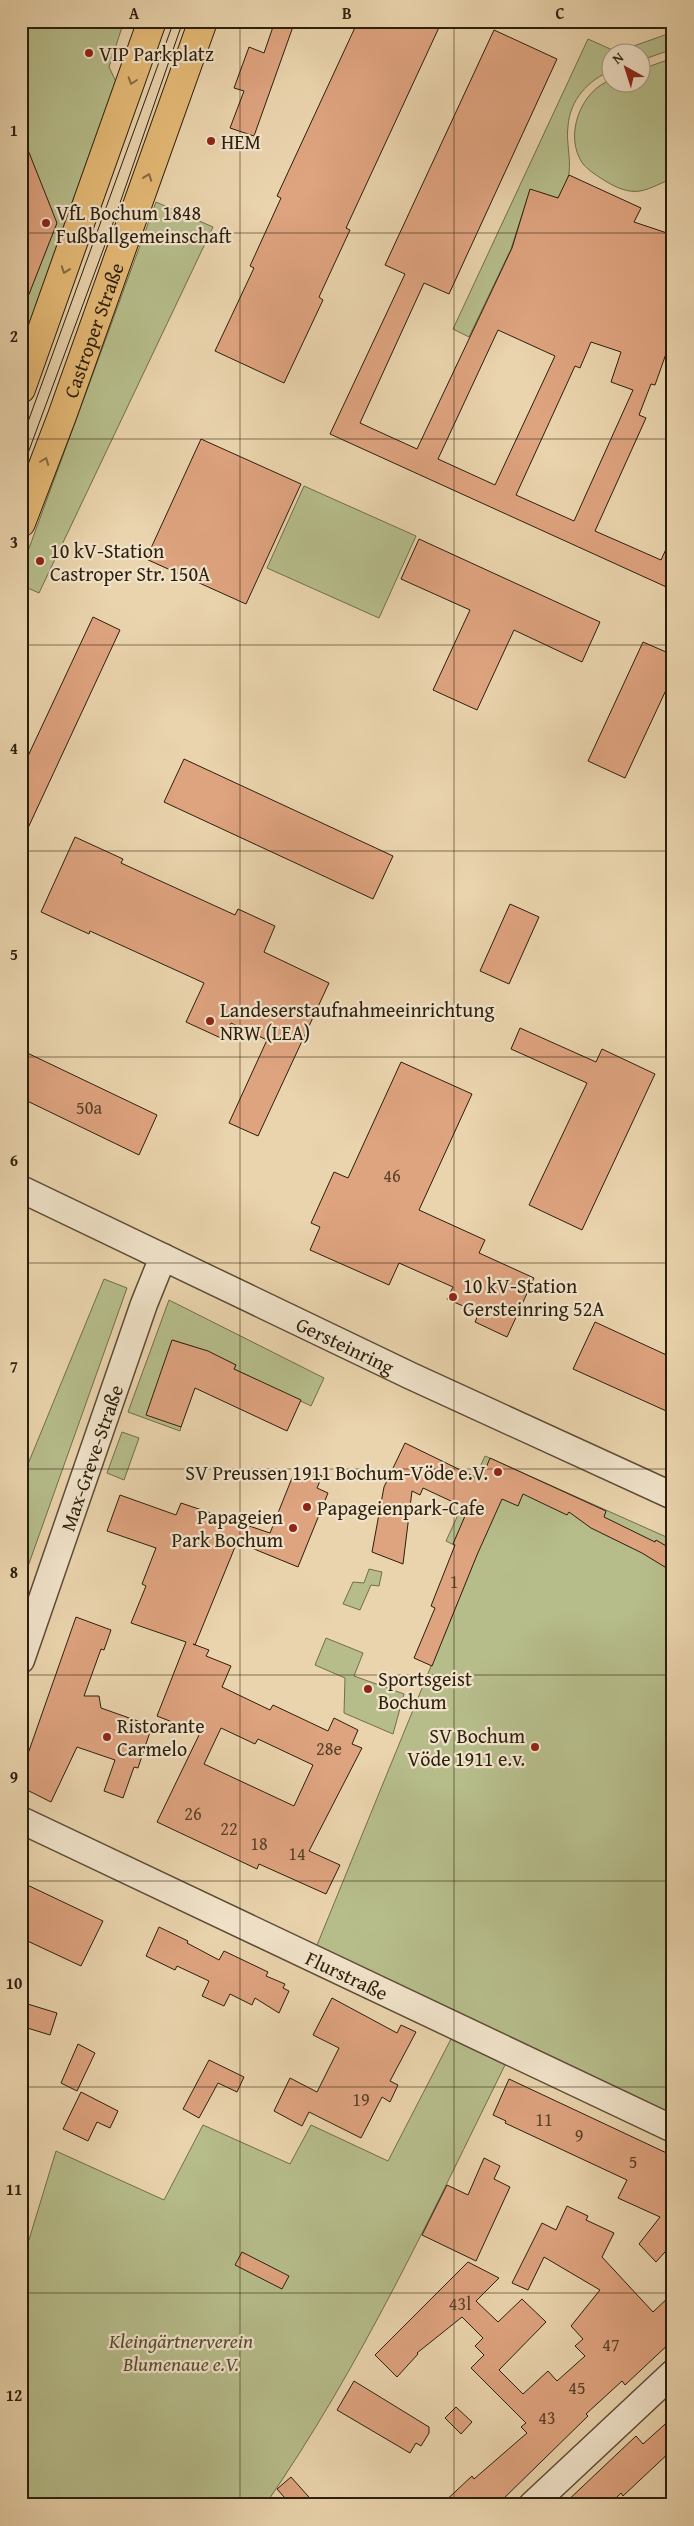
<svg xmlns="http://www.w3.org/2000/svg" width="694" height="2526" viewBox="0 0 694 2526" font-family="'Gentium Book Plus',serif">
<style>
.green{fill:#b6bd8b;stroke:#716e4c}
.building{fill:#dea37f;stroke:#2c1f0d;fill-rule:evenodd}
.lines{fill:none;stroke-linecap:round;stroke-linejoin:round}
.minor-casing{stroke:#5c4c35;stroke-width:29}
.major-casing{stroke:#2c1f0d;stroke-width:30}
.minor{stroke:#f1e3ca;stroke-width:26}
.major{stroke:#e5ba76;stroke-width:28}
.tram{stroke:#2c1f0d;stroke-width:1}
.oneway{stroke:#886c42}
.grid{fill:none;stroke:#2c1f0d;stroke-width:1;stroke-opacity:0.55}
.poi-dot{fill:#8f2418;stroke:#f1e3ca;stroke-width:2}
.labels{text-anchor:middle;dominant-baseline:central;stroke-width:4.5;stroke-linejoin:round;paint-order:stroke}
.number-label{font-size:18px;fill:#58402a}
.poi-label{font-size:20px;fill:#2c1f0d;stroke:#f1e3ca;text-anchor:start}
.street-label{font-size:20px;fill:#2c1f0d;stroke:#f1e3ca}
.park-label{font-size:20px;font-style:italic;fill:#554e33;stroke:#f1e3ca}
.neatline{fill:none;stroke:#2c1f0d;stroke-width:2}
.grid-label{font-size:16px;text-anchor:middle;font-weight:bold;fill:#2c1f0d}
</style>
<rect width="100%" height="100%" fill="#ead4ad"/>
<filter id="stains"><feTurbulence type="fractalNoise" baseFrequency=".004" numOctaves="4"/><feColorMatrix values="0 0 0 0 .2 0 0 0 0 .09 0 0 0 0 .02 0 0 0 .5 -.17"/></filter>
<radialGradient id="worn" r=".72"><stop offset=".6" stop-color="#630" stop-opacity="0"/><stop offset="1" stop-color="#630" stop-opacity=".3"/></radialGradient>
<g class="green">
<polygon points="21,21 124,21 109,67 119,88 21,357"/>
<path d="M673 32V49L642 60V52H612L611 71C588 80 570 100 568 126 566 142 571 158 569 173 568 181 562 191 558 198L530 190 511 249 469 337 453 329 588 39 617 52Z"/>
<path d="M673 58V178C663 182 651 189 640 191 629 193 617 188 607 182 599 177 589 171 583 164 563 136 581 90 611 80L612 82H642V69Z"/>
<polygon points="156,202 213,227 39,593 21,585 21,570"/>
<polygon points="304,486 416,536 379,618 267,568"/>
<polygon points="104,1279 127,1288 21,1586 21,1481"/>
<polygon points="169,1300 324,1378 311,1406 234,1369 236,1365 207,1351 173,1340 169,1349 181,1427 180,1431 128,1412"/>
<polygon points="122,1432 139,1438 124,1480 107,1473"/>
<polygon points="485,1456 673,1540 673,2120 315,1950 476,1556 446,1541"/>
<polygon points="369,1569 382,1572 379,1586 371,1585 360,1610 343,1604 353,1582 364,1583"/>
<polygon points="326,1638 363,1653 354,1676 404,1694 393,1734 344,1713 345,1678 315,1665"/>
<path d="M451 2039 505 2065C431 2215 360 2368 265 2505H21V2266L56 2151 164 2200 203 2125 290 2164 311 2125 388 2161Z"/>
</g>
<g class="building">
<polygon points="275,21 295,21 254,136 230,128 244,91 234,88 249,47 264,53"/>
<polygon points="358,21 442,21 346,228 350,230 319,297 323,300 284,383 215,351 254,268 250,266 281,198 277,196"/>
<path d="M494 30 557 59 449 294 424 283 360 423 417 449 512 248 530 189 558 198 569 175 641 208 634 222 673 235 666 257 673 258V334L655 385 651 384 639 415 646 418 595 531 661 560 673 534V590L330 434 405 274 385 265ZM498 330 555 356 495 485 438 459ZM591 342 621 352 611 382 633 390 574 521 516 495 575 366 580 368Z"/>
<polygon points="22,135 57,223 22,312 21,312"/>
<polygon points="201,439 301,484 246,604 146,559"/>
<polygon points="419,539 600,622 582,662 514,630 477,710 433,690 470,610 401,579"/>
<polygon points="93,617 120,630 21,843 21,771"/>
<polygon points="643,642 673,655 673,675 625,778 588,761"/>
<polygon points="184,759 393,856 373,899 164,802"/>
<polygon points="75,837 123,859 121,863 235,915 238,909 275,926 264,952 329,983 258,1136 229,1123 267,1040 231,1023 223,1039 186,1022 204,983 90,931 89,934 41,912"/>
<polygon points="510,904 539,917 509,984 480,971"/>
<polygon points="520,1028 596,1062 602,1049 655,1074 582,1230 529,1205 587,1083 511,1049"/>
<polygon points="21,1050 157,1115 139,1155 21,1098"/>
<polygon points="401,1062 472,1094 419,1210 485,1240 479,1253 534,1278 507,1337 475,1322 479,1313 447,1299 453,1287 399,1263 389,1285 310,1250 320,1227 311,1223 334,1172 348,1178"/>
<polygon points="595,1322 673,1358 673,1414 573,1369"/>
<polygon points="172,1340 208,1351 236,1365 234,1369 301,1400 287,1431 195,1388 181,1427 146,1415"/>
<polygon points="405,1443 481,1480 490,1458 606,1511 604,1517 655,1542 656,1540 673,1550 673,1572 642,1553 591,1528 569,1512 567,1515 523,1494 518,1506 502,1499 477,1555 432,1666 414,1658 435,1608 431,1606 455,1545 453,1544 468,1509 423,1488 420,1495 412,1491 403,1564 372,1552 384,1487"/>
<path d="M308 1470 322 1476 317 1488 328 1493 298 1567 237 1542 195 1645 193 1644 209 1650 206 1656 231 1666 222 1687 270 1710 273 1705 328 1731 334 1718 358 1730 352 1744 362 1748 309 1851 340 1865 326 1894 259 1864 257 1869 157 1822 200 1733 157 1716 186 1642 131 1623 146 1586 142 1584 156 1548 107 1531 120 1495 176 1515 181 1503 270 1533 292 1478 303 1482ZM221 1728 255 1744 258 1739 313 1765 294 1806 204 1764Z"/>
<polygon points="76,1617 111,1630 104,1650 101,1649 84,1696 99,1696 101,1708 152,1726 138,1768 134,1767 123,1798 104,1791 115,1760 77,1747 51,1802 21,1787 24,1765"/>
<polygon points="21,1882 103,1921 81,1966 21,1938"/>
<polygon points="159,1927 188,1941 187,1943 219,1960 224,1951 268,1972 266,1976 285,1984 283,1988 289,1991 279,2013 255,1998 252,2005 230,1994 224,2006 202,1996 209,1981 177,1966 175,1970 146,1956"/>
<polygon points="332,1998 397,2033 401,2025 416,2032 390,2081 398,2085 390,2102 382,2097 361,2138 309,2112 302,2126 274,2111 290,2078 317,2092 339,2048 313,2035"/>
<polygon points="21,2002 57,2013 50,2035 21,2026"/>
<polygon points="78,2044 95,2053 77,2091 61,2083"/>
<polygon points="209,2060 244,2077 237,2092 218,2083 199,2118 183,2109"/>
<polygon points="509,2079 673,2156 673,2243 656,2262 639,2244 660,2217 618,2198 627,2180 505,2123 506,2121 493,2115"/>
<polygon points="81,2092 118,2111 110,2128 97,2122 88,2141 63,2129"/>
<polygon points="484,2158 500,2166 494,2179 510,2187 476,2261 422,2235 447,2185 468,2195"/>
<polygon points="567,2206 588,2216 586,2220 614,2233 602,2257 653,2312 673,2293 673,2340 625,2385 622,2381 586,2414 588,2416 497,2505 441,2505 472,2476 474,2479 527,2433 521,2427 526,2423 471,2368 484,2355 475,2346 483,2338 462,2317 417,2353 418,2354 397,2377 375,2355 468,2262 499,2278 476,2301 498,2322 522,2299 546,2322 499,2370 523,2394 548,2371 557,2381 585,2356 575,2346 583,2339 571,2326 600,2290 544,2257 528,2290 512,2283 542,2223 556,2230"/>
<polygon points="242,2252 289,2276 282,2289 235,2265"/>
<polygon points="354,2381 429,2427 429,2433 421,2446 416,2443 410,2453 337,2410"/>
<polygon points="456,2407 472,2422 461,2434 445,2418"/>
<polygon points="673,2417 673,2449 623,2496 621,2493 609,2505 563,2505 636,2436 643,2444"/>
<polygon points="291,2477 316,2505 291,2505 277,2489"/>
</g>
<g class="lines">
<defs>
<g id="minor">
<path id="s1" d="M21 1189 411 1376 673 1496"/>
<path id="s2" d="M21 1660 144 1304 163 1257"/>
<path id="s3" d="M21 1820 673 2129"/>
<polyline points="532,2505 673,2373"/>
</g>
<g id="major">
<polyline points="21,389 152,21"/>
<path id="s4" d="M21 523 62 416 203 21"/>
</g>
</defs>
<use href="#minor" class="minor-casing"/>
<use href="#major" class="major-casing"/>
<use href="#minor" class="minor"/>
<use href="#major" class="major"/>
<g class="tram">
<polyline points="21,441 174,21"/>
<polyline points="21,472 112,226 183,21"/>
</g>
</g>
<defs><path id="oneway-chevron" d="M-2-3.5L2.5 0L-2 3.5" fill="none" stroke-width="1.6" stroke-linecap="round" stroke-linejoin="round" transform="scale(1.25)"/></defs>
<g class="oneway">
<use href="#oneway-chevron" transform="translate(132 81) rotate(108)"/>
<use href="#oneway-chevron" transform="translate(148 177) rotate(-70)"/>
<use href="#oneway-chevron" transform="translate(65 270) rotate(110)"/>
<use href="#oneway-chevron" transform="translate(45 461) rotate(-69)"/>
</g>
<path class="grid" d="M240 21V2505M454 21V2505M21 233H673M21 439H673M21 645H673M21 851H673M21 1057H673M21 1263H673M21 1469H673M21 1675H673M21 1881H673M21 2087H673M21 2293H673"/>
<g class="poi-dot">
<circle cx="89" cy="53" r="5"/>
<circle cx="211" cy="141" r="5"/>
<circle cx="46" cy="223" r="5"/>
<circle cx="40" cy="561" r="5"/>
<circle cx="210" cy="1021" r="5"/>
<circle cx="453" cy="1297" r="5"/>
<circle cx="498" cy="1472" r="5"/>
<circle cx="307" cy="1507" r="5"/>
<circle cx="293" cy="1528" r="5"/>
<circle cx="368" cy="1689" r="5"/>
<circle cx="107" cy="1737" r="5"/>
<circle cx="535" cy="1747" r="5"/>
</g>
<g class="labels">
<g class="number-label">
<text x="89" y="1107">50a</text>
<text x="392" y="1175">46</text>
<text x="454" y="1581">1</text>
<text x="329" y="1748">28e</text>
<text x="193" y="1813">26</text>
<text x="229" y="1828">22</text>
<text x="259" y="1843">18</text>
<text x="297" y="1853">14</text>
<text x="361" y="2099">19</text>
<text x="544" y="2119">11</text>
<text x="579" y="2135">9</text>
<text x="633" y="2161">5</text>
<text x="460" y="2303">43l</text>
<text x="611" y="2344">47</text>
<text x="577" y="2387">45</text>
<text x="547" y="2417">43</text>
</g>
<g class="poi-label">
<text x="99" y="53">VIP Parkplatz</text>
<text x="221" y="141">HEM</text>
<text x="56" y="212">VfL Bochum 1848<tspan x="56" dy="23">Fußballgemeinschaft</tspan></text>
<text x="50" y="550">10 kV-Station<tspan x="50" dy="23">Castroper Str. 150A</tspan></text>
<text x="220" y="1009">Landeserstaufnahmeeinrichtung<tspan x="220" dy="23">NRW (LEA)</tspan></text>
<text x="463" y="1285">10 kV-Station<tspan x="463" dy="23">Gersteinring 52A</tspan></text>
<text x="488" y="1472" text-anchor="end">SV Preussen 1911 Bochum-Vöde e.V.</text>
<text x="317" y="1507">Papageienpark-Cafe</text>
<text x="283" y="1516" text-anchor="end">Papageien<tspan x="283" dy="23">Park Bochum</tspan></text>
<text x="378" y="1678">Sportsgeist<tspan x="378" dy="23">Bochum</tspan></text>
<text x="117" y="1725">Ristorante<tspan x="117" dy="23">Carmelo</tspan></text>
<text x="525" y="1735" text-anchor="end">SV Bochum<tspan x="525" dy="23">Vöde 1911 e.v.</tspan></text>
</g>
<g class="street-label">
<text stroke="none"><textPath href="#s4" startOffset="206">Castroper Straße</textPath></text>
<text stroke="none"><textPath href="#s1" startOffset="360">Gersteinring</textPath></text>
<text stroke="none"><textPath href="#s2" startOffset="214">Max-Greve-Straße</textPath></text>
<text stroke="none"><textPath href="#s3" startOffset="361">Flurstraße</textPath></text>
</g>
<g class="park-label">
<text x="181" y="2340">Kleingärtnerverein<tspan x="181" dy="23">Blumenaue e.V.</tspan></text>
</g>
</g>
<rect width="694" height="2526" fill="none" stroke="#ead4ad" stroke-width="55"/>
<g transform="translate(626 68) rotate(321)"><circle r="24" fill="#f1e3ca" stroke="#a2957e"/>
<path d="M0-4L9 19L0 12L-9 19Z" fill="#8f2418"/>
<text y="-8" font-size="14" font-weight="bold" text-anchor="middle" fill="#2c1f0d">N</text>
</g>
<rect x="28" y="28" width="638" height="2470" class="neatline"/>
<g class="grid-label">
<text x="134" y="19">A</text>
<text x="347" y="19">B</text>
<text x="560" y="19">C</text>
<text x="14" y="136">1</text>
<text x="14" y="342">2</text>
<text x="14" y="548">3</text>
<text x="14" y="754">4</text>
<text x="14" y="960">5</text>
<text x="14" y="1166">6</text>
<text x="14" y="1372">7</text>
<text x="14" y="1578">8</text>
<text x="14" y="1783">9</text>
<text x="14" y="1989">10</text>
<text x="14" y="2195">11</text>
<text x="14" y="2401">12</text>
</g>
<rect width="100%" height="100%" filter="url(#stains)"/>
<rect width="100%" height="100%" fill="url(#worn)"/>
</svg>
